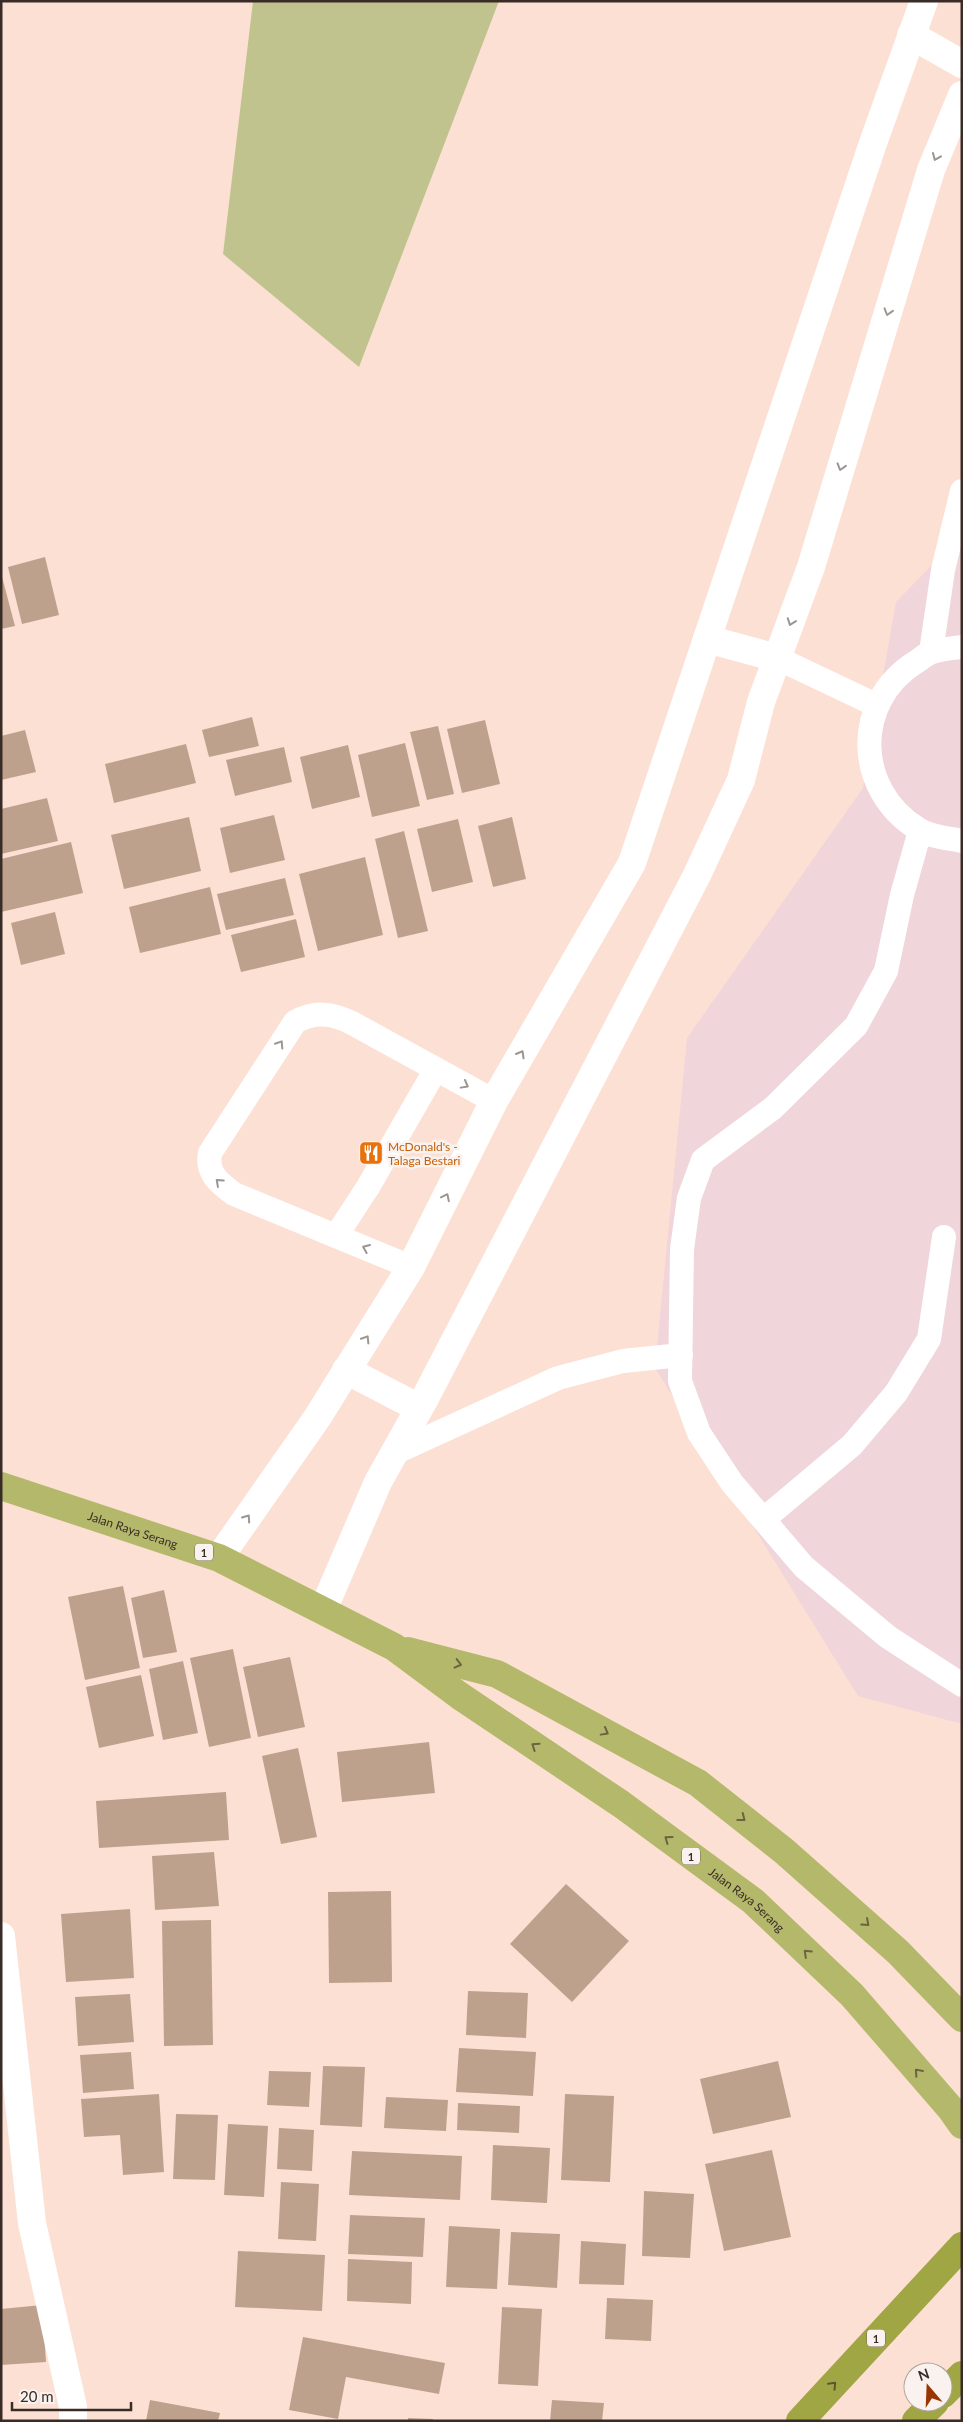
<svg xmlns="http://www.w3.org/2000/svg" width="963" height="2422" viewBox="0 0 963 2422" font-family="Lato,sans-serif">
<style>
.commercial{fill:#f0d5da}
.green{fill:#c1c38f}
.building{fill:#bea18c}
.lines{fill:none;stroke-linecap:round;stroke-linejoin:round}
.service{stroke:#fff;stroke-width:24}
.minor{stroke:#fff;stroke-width:28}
.trunk{stroke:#b4b86a;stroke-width:28}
.motorway{stroke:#a1a645;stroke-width:28}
.oneway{stroke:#9c9692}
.oneway2{stroke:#6a6441}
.oneway3{stroke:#5d5731}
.labels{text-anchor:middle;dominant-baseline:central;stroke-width:5;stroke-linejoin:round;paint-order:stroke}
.shield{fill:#faf2ef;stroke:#736762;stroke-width:1}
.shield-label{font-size:11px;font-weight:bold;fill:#392c26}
.food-label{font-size:12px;fill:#c56008;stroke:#faf2ef;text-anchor:start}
.street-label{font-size:12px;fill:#392c26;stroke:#faf2ef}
</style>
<rect width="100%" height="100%" fill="#fde0d4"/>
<polygon class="commercial" points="962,534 962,1724 858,1696 655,1368 687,1038 863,788 896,602"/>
<polygon class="green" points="253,1 499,1 359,367 223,254"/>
<g class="building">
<polygon points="45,557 59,615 22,624 8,567"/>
<polygon points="1,573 15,626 1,629"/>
<polygon points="252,717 259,746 209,757 202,730"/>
<polygon points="485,720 500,784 462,793 447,729"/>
<polygon points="438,726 454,794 427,800 410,732"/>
<polygon points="25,730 36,772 1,780 1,736"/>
<polygon points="405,743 420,806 372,817 358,755"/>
<polygon points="186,744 196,783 114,803 105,764"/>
<polygon points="348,745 360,797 312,809 300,757"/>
<polygon points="284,747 292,782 235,796 226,760"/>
<polygon points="47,798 58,841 1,854 1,809"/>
<polygon points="274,815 285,860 230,873 220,828"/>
<polygon points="189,817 201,871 124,889 111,835"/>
<polygon points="512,817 526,879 493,887 478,826"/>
<polygon points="458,819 473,882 432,892 417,829"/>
<polygon points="404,831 428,931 398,938 375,839"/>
<polygon points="71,842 83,893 1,912 1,859"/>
<polygon points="365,857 383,935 318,951 299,874"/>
<polygon points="285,878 294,915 226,930 217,894"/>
<polygon points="210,887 221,934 140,953 129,907"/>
<polygon points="55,912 65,954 21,965 11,923"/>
<polygon points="296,919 305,957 241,972 231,935"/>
<polygon points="123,1586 140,1668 85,1680 68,1597"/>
<polygon points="164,1590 177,1652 143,1658 131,1598"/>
<polygon points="233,1649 251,1738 209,1747 190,1658"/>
<polygon points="290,1657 305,1727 258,1737 243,1667"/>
<polygon points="183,1661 198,1733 163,1740 149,1669"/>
<polygon points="141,1675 154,1736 99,1748 86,1687"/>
<polygon points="429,1742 435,1793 342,1802 337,1752"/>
<polygon points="298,1748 317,1837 281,1844 262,1756"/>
<polygon points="226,1792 229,1840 99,1848 96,1801"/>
<polygon points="214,1852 219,1906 155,1910 152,1856"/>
<polygon points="566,1884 629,1941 572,2002 510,1944"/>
<polygon points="391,1891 392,1982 329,1983 328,1892"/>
<polygon points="130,1909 134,1978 66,1982 61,1914"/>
<polygon points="211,1920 213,2045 164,2046 162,1921"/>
<polygon points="468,1991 528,1993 526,2038 466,2035"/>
<polygon points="130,1994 134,2042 78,2046 75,1997"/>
<polygon points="459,2048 536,2052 533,2096 456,2092"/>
<polygon points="131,2052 134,2089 83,2093 80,2055"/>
<polygon points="778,2061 791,2117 713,2134 700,2079"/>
<polygon points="323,2066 365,2067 362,2127 320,2125"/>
<polygon points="269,2071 311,2072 309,2107 267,2105"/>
<polygon points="159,2094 164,2172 123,2175 120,2135 84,2137 81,2099"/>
<polygon points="565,2094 614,2096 610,2182 561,2180"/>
<polygon points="386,2097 448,2100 446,2131 384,2128"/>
<polygon points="458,2103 520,2106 519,2133 457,2130"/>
<polygon points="176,2114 218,2115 215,2180 173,2179"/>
<polygon points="228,2124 268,2126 264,2197 224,2195"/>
<polygon points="279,2128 314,2130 312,2171 277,2169"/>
<polygon points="493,2145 550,2148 547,2203 491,2200"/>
<polygon points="772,2150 791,2237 724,2251 705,2164"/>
<polygon points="352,2151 462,2156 460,2200 349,2195"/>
<polygon points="281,2182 319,2184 316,2241 278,2239"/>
<polygon points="644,2191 694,2194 690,2258 642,2256"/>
<polygon points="350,2215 425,2218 423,2257 348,2254"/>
<polygon points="449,2226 500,2229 497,2289 446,2287"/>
<polygon points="511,2232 560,2234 557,2288 508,2285"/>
<polygon points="581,2241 626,2244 624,2285 579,2284"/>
<polygon points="238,2251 325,2255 322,2311 235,2307"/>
<polygon points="348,2259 412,2262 411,2304 347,2301"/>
<polygon points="607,2298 653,2300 651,2341 605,2339"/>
<polygon points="42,2305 46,2362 1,2365 1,2309"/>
<polygon points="502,2307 542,2309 538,2386 498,2384"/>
<polygon points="303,2337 445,2363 439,2394 346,2377 338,2419 289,2410"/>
<polygon points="150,2400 220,2413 218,2421 146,2421"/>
<polygon points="552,2400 604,2403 602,2421 550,2421"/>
<polygon points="408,2418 433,2419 433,2421 408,2421"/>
</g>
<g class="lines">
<g class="service">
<path d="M962 647C952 648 941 649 932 652 926 654 921 659 916 662 852 702 855 790 918 829 929 837 948 838 962 841"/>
<polyline points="931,652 943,570 962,491"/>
<polyline points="777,658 876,705"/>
<polyline points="920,831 902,895 886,971 856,1026 773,1108 703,1160 689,1198 682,1249 680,1381 699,1433 732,1483 804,1567 888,1637 962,1685"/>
<polyline points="336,1236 368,1187 436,1069"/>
<path d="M411 1267 234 1194C219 1183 206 1173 210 1153L295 1022C315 1011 332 1013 352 1023L494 1101"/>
<polyline points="394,1453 558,1378 623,1361 681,1355"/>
<polyline points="764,1519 852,1445 896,1393 929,1339 944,1237"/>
</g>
<g class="minor">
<polyline points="911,35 962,64"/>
<polyline points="707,639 777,658"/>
<polyline points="346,1370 419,1408"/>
<polyline points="219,1558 317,1418 411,1267 494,1101 632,863 873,143 924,1"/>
<polyline points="323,1610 378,1482 424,1400 697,875 741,780 761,702 811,567 931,170 962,95"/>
<polyline points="1,1936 32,2223 73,2407 73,2421"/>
</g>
<g class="trunk">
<path id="s1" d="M1 1486 219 1558 394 1647 460 1696 621 1804 753 1901 852 1995 950 2108 962 2125"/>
<polyline points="408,1651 497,1674 698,1783 784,1851 898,1952 962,2018"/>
</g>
<g class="motorway">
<polyline points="943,2394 962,2375"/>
<polyline points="800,2421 962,2246"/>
<polyline points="916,2421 935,2402"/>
</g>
</g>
<defs><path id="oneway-chevron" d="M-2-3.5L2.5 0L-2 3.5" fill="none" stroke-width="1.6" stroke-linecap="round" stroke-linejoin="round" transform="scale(1.25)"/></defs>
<g class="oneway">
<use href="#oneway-chevron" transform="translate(936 157) rotate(113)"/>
<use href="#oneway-chevron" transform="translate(888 312) rotate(107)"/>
<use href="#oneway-chevron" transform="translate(841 467) rotate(107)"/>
<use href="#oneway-chevron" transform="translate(791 622) rotate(110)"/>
<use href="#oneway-chevron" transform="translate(280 1044) rotate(-57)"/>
<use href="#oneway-chevron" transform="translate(521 1054) rotate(-60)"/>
<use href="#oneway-chevron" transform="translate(465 1085) rotate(29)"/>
<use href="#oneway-chevron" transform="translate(219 1182) rotate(-138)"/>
<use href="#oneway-chevron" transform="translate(446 1197) rotate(-64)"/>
<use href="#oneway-chevron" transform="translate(366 1248) rotate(-157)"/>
<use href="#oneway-chevron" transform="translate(366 1339) rotate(-58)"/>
<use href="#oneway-chevron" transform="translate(247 1518) rotate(-55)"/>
</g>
<g class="oneway2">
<use href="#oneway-chevron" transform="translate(458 1664) rotate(14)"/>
<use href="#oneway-chevron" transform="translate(605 1732) rotate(29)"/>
<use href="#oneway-chevron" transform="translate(535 1746) rotate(-146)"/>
<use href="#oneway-chevron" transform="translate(742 1818) rotate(38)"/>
<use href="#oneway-chevron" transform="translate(668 1839) rotate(-144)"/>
<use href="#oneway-chevron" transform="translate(866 1923) rotate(42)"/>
<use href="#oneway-chevron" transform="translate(807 1953) rotate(-137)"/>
<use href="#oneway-chevron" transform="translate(918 2072) rotate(-131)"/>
</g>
<use class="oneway3" href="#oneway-chevron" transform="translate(833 2385) rotate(-47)"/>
<defs>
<symbol id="restaurant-square" viewBox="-11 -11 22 22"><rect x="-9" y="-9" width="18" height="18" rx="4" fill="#e8710a" stroke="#faf2ef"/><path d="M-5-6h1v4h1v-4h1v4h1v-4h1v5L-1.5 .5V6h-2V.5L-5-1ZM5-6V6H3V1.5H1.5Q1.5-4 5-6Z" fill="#fff"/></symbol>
</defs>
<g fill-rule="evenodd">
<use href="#restaurant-square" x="357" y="1139" width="28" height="28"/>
</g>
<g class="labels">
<g class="shield">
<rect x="195" y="1543.5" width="18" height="17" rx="4"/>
<rect x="682" y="1847.5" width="18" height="17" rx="4"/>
<rect x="867" y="2329.5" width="18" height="17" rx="4"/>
</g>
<g class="shield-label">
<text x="204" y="1552">1</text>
<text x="691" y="1856">1</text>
<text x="876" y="2338">1</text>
</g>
<g class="food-label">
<text x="388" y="1146">McDonald's -<tspan x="388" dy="14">Talaga Bestari</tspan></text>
</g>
<g class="street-label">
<text stroke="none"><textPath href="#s1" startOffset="139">Jalan Raya Serang</textPath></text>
<text stroke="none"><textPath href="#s1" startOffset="860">Jalan Raya Serang</textPath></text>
</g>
</g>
<rect width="963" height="2422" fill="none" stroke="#392c26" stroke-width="5"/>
<g transform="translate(928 2387) rotate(341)"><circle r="24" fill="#faf2ef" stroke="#ada39f"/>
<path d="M0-4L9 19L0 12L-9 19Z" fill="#993503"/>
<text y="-8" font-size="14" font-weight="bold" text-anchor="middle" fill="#392c26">N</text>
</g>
<path d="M12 2402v8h119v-8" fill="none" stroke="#392c26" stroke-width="2.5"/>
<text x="20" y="2402" font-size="15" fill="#392c26" stroke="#faf2ef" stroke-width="4" paint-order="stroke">20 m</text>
</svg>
